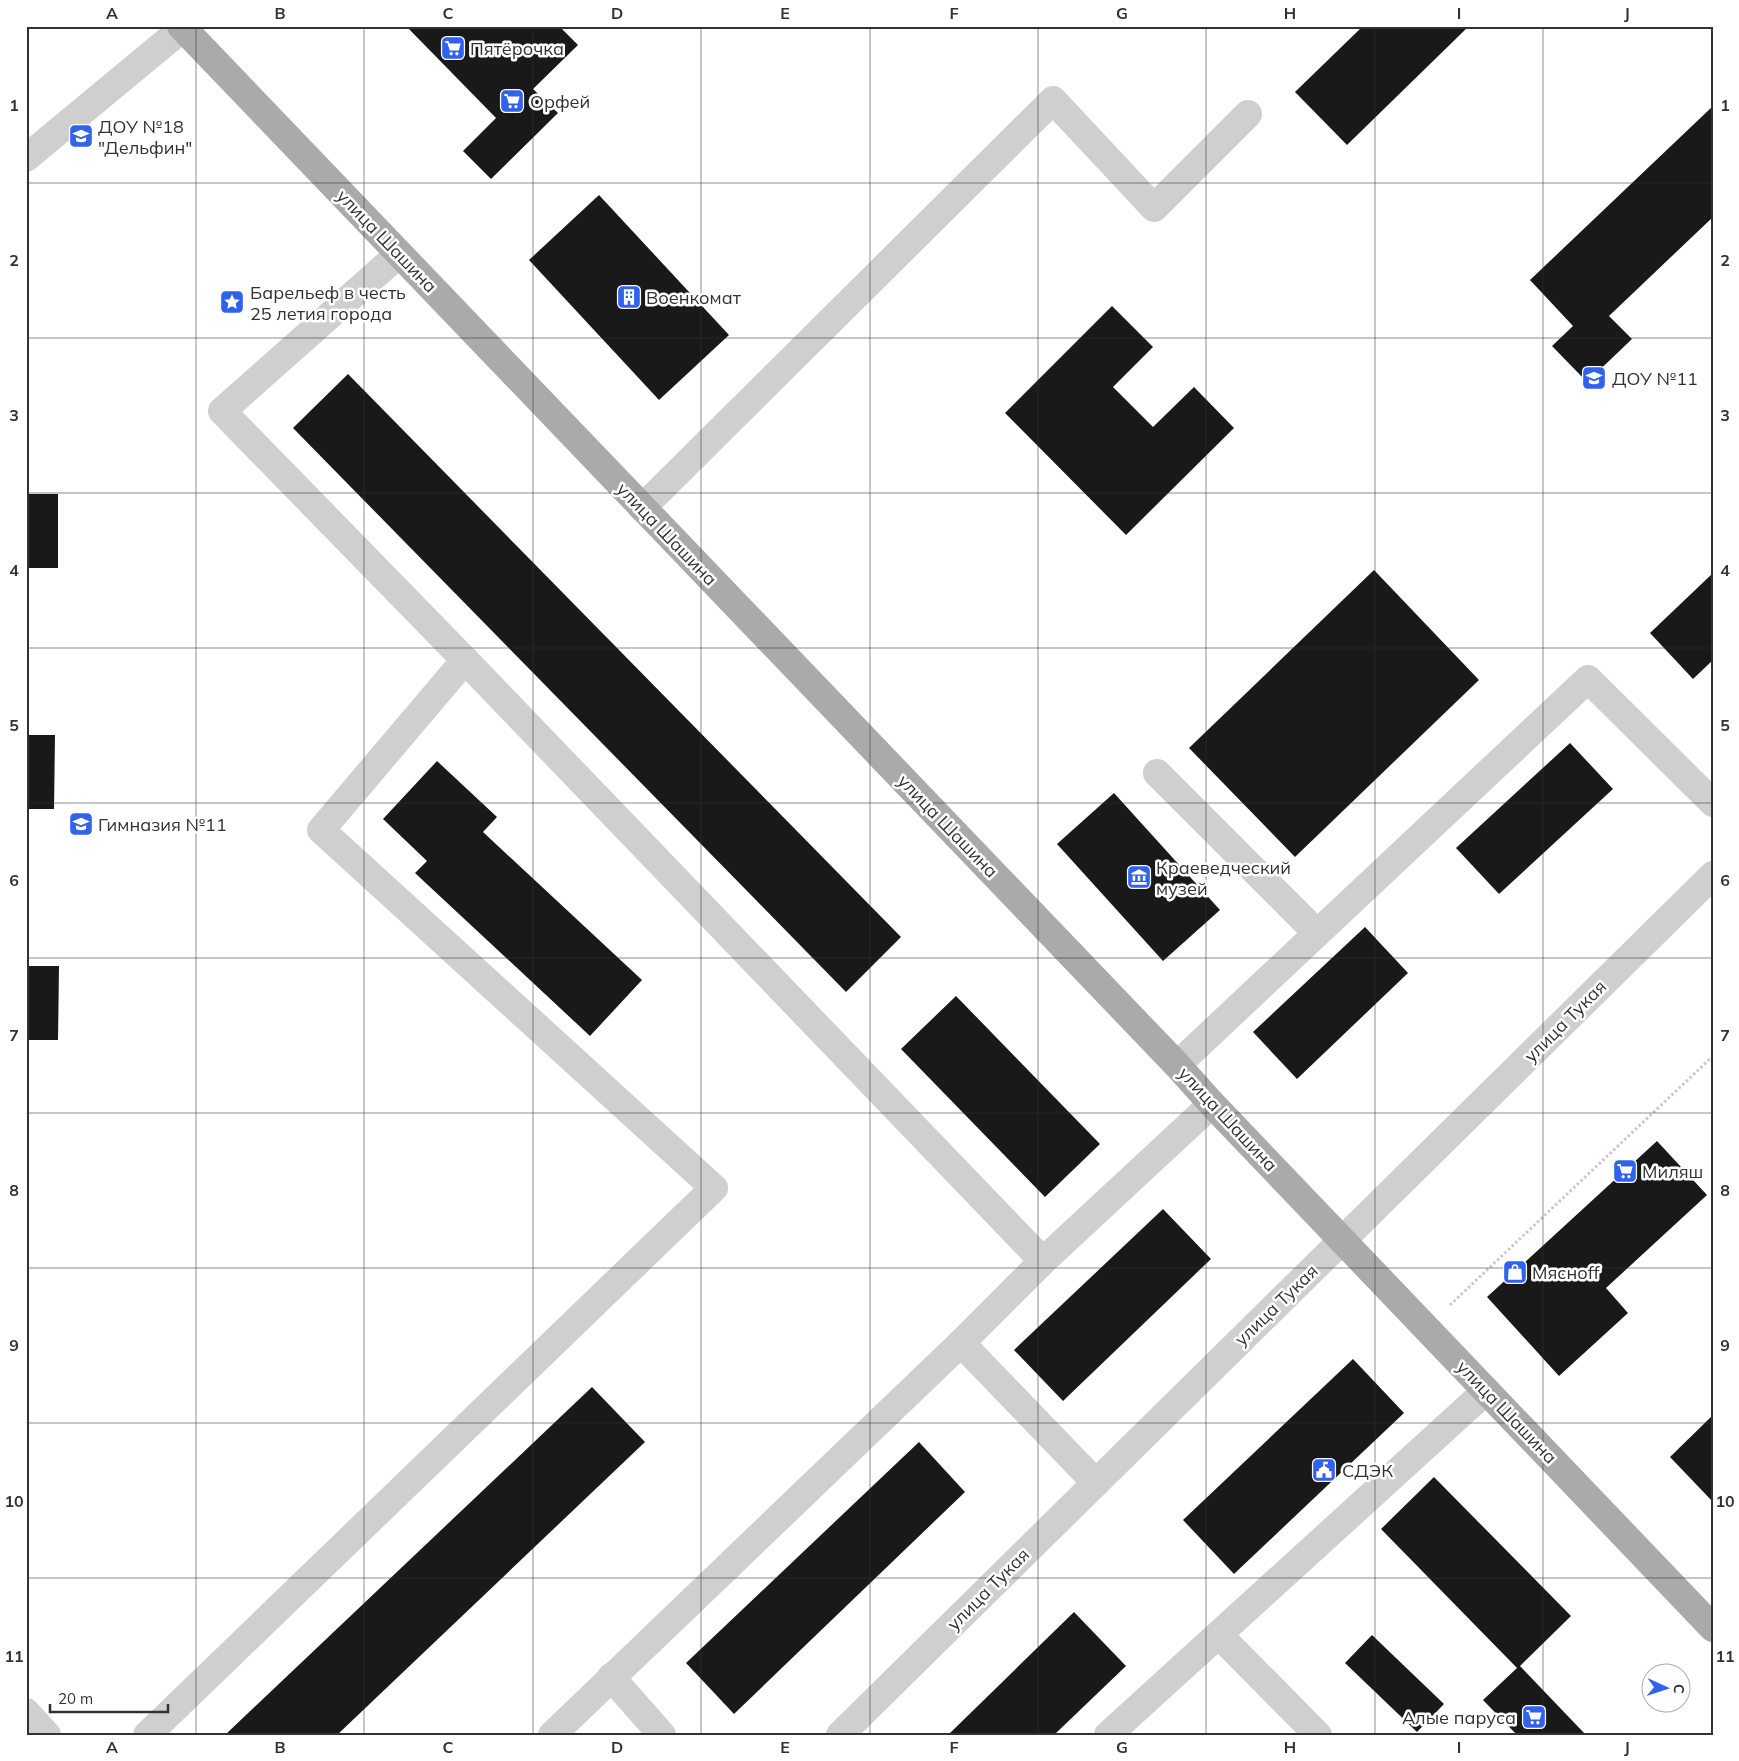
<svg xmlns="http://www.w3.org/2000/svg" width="1739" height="1761" viewBox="0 0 1739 1761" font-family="Mulish,sans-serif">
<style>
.building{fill:#191919}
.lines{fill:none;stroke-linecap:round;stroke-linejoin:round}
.path{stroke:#c9c9c9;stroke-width:3;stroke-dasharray:2.5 2.5;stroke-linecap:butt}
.minor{stroke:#cfcfcf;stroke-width:28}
.major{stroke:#aaa;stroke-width:28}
.grid{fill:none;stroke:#323232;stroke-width:1;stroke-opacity:0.55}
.labels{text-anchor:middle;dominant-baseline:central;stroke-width:5;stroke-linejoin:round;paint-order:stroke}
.poi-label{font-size:18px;fill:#323232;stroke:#fff;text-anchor:start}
.street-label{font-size:18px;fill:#323232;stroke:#fff}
.neatline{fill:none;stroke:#323232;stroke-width:2}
.grid-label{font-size:16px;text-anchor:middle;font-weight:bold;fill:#323232}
</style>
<rect width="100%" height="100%" fill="#fff"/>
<g class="building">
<polygon points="406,26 559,26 578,45 533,89 558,113 491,179 463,151 496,118"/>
<polygon points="1363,26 1469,26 1347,145 1295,92"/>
<polygon points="1713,106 1713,217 1609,316 1632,339 1587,382 1552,346 1573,326 1530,280"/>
<polygon points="599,195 729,335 659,400 529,260"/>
<polygon points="1112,306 1153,347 1113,387 1153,427 1194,387 1234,428 1126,535 1005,413"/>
<polygon points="348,374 901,937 846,992 293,428"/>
<rect x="26" y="494" width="32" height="74"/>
<polygon points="1374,570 1479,680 1295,857 1189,748"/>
<polygon points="1713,573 1713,660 1693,679 1650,633"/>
<polygon points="26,735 55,735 54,809 26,809"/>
<polygon points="1570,743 1613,789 1499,894 1456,848"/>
<polygon points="437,761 497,817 483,832 642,980 590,1036 415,873 427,861 383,819"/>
<polygon points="1114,793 1220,910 1163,961 1057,844"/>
<polygon points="1365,927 1408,973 1297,1079 1253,1032"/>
<polygon points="26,966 59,966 58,1040 26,1040"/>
<polygon points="956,996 1100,1144 1045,1197 901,1049"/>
<polygon points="1657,1141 1707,1195 1606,1288 1628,1313 1559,1376 1487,1297"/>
<polygon points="1163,1209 1211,1259 1063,1401 1014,1350"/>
<polygon points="1353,1359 1404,1413 1234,1574 1183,1520"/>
<polygon points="592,1387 645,1442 337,1735 225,1735"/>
<polygon points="1713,1415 1713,1502 1670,1457"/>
<polygon points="919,1442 965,1492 734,1714 686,1663"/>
<polygon points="1434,1477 1571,1616 1520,1666 1585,1734 1584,1735 1517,1735 1483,1700 1517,1668 1381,1529"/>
<polygon points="1074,1612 1126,1666 1054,1735 948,1735"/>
<polygon points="1372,1635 1444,1704 1417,1732 1345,1663"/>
</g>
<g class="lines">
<polyline class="path" points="1450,1305 1713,1056"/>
<g class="minor">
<polyline points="26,158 183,28"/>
<polyline points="399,254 222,411 465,660 1043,1261"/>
<polyline points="642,508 1053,100 1154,208 1248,114"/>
<polyline points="1157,773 1317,933"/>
<polyline points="1177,1065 1588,679 1713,803"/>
<polyline points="961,1343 1096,1483"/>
<polyline points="1219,1635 1318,1735"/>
<polyline points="611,1677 662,1735"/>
<polyline points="26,1712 47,1735"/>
<polyline points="147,1735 714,1188 321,830 465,660"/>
<polyline points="552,1735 961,1343 1043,1261 1212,1104"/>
<polyline points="840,1735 1713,875"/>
<polyline points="1108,1735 1486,1391"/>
</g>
<polyline class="major" points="181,26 1177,1065 1212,1104 1713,1628"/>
</g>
<path class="grid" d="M196 26V1735M364 26V1735M533 26V1735M701 26V1735M870 26V1735M1038 26V1735M1206 26V1735M1375 26V1735M1543 26V1735M26 183H1713M26 338H1713M26 493H1713M26 648H1713M26 803H1713M26 958H1713M26 1113H1713M26 1268H1713M26 1423H1713M26 1578H1713"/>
<defs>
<symbol id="supermarket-square" viewBox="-11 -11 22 22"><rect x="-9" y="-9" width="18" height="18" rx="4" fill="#3162ed" stroke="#fff"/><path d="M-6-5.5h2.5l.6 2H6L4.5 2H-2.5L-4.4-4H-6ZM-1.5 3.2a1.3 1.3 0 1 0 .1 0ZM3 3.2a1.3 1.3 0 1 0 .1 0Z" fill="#fff"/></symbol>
<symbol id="school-square" viewBox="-11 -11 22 22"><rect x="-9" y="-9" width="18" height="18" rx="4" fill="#3162ed" stroke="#fff"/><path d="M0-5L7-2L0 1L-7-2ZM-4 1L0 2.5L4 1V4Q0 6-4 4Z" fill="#fff"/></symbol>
<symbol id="building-square" viewBox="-11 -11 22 22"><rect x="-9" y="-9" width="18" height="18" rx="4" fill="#3162ed" stroke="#fff"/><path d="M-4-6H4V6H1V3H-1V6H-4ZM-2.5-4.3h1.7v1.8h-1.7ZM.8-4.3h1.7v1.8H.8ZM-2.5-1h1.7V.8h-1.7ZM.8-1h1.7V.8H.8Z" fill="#fff"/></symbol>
<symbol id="sight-square" viewBox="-11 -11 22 22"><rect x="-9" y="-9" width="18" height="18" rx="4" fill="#3162ed" stroke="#fff"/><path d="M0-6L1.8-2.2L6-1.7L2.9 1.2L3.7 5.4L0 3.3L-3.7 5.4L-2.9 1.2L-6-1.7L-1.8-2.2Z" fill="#fff"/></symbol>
<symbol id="museum-square" viewBox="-11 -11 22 22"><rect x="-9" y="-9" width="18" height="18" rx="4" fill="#3162ed" stroke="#fff"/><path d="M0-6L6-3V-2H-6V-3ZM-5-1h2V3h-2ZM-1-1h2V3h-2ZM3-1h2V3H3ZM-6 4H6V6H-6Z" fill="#fff"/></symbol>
<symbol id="shop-square" viewBox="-11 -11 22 22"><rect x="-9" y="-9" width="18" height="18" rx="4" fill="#3162ed" stroke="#fff"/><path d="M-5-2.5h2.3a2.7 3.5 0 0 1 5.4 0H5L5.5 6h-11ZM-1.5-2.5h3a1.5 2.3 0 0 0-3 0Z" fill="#fff"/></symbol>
<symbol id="civic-square" viewBox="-11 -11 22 22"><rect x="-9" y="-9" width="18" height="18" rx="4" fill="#3162ed" stroke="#fff"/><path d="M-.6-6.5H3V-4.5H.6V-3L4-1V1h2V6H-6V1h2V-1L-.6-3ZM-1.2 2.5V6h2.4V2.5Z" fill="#fff"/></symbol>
</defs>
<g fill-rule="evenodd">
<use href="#supermarket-square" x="439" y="34" width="28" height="28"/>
<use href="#supermarket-square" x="498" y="87" width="28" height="28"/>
<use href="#school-square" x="67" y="122" width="28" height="28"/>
<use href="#building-square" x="615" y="283" width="28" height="28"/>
<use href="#sight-square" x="218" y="288" width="28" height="28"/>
<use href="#school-square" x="1580" y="364" width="28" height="28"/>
<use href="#school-square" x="67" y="810" width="28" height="28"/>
<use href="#museum-square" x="1125" y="863" width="28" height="28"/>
<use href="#supermarket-square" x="1611" y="1157" width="28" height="28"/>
<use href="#shop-square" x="1501" y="1258" width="28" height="28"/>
<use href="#civic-square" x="1310" y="1456" width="28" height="28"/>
<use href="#supermarket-square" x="1520" y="1703" width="28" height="28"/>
</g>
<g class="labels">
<g class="poi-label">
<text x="470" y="48">Пятёрочка</text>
<text x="530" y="101">Орфей</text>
<text x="98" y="126">ДОУ №18<tspan x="98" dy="21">"Дельфин"</tspan></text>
<text x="250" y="292">Барельеф в честь<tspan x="250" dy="21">25 летия города</tspan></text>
<text x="646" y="297">Военкомат</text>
<text x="1612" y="378">ДОУ №11</text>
<text x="98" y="824">Гимназия №11</text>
<text x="1156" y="867">Краеведческий<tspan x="1156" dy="21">музей</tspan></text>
<text x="1642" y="1171">Миляш</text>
<text x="1532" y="1272">Мясноff</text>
<text x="1342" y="1470">СДЭК</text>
<text x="1516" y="1717" text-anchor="end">Алые паруса</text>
</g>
<g class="street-label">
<text transform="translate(387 241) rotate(46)">улица Шашина</text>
<text transform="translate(667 534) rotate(46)">улица Шашина</text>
<text transform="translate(948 826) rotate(46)">улица Шашина</text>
<text transform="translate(1565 1021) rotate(-45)">улица Тукая</text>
<text transform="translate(1228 1119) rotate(47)">улица Шашина</text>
<text transform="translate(1276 1305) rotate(-44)">улица Тукая</text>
<text transform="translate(1507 1412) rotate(46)">улица Шашина</text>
<text transform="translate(988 1589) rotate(-45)">улица Тукая</text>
</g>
</g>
<rect width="1739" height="1761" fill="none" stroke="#ffffff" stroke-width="55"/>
<g transform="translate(1666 1688) rotate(93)"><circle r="24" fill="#ffffff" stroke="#adadad"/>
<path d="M0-4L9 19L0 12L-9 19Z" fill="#3162ed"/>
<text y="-8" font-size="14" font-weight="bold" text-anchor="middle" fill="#323232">С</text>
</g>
<path d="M50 1704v8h118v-8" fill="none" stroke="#323232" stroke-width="2.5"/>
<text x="58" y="1704" font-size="15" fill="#323232" stroke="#ffffff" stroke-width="4" paint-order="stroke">20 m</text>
<rect x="28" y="28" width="1684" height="1706" class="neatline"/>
<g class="grid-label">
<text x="112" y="19">A</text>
<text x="280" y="19">B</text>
<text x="448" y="19">C</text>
<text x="617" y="19">D</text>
<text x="785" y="19">E</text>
<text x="954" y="19">F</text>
<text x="1122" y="19">G</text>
<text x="1290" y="19">H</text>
<text x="1459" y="19">I</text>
<text x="1627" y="19">J</text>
<text x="14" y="111">1</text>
<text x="1725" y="111">1</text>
<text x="14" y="266">2</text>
<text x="1725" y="266">2</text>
<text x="14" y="421">3</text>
<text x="1725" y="421">3</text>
<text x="14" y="576">4</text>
<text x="1725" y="576">4</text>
<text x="14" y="731">5</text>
<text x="1725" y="731">5</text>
<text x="14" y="886">6</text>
<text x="1725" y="886">6</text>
<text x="14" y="1041">7</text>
<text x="1725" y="1041">7</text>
<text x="14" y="1196">8</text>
<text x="1725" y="1196">8</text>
<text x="14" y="1351">9</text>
<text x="1725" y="1351">9</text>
<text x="14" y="1507">10</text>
<text x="1725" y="1507">10</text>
<text x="14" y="1662">11</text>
<text x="1725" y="1662">11</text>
<text x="112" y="1753">A</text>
<text x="280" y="1753">B</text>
<text x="448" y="1753">C</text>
<text x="617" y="1753">D</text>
<text x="785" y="1753">E</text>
<text x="954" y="1753">F</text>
<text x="1122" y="1753">G</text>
<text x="1290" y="1753">H</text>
<text x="1459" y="1753">I</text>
<text x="1627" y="1753">J</text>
</g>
</svg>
